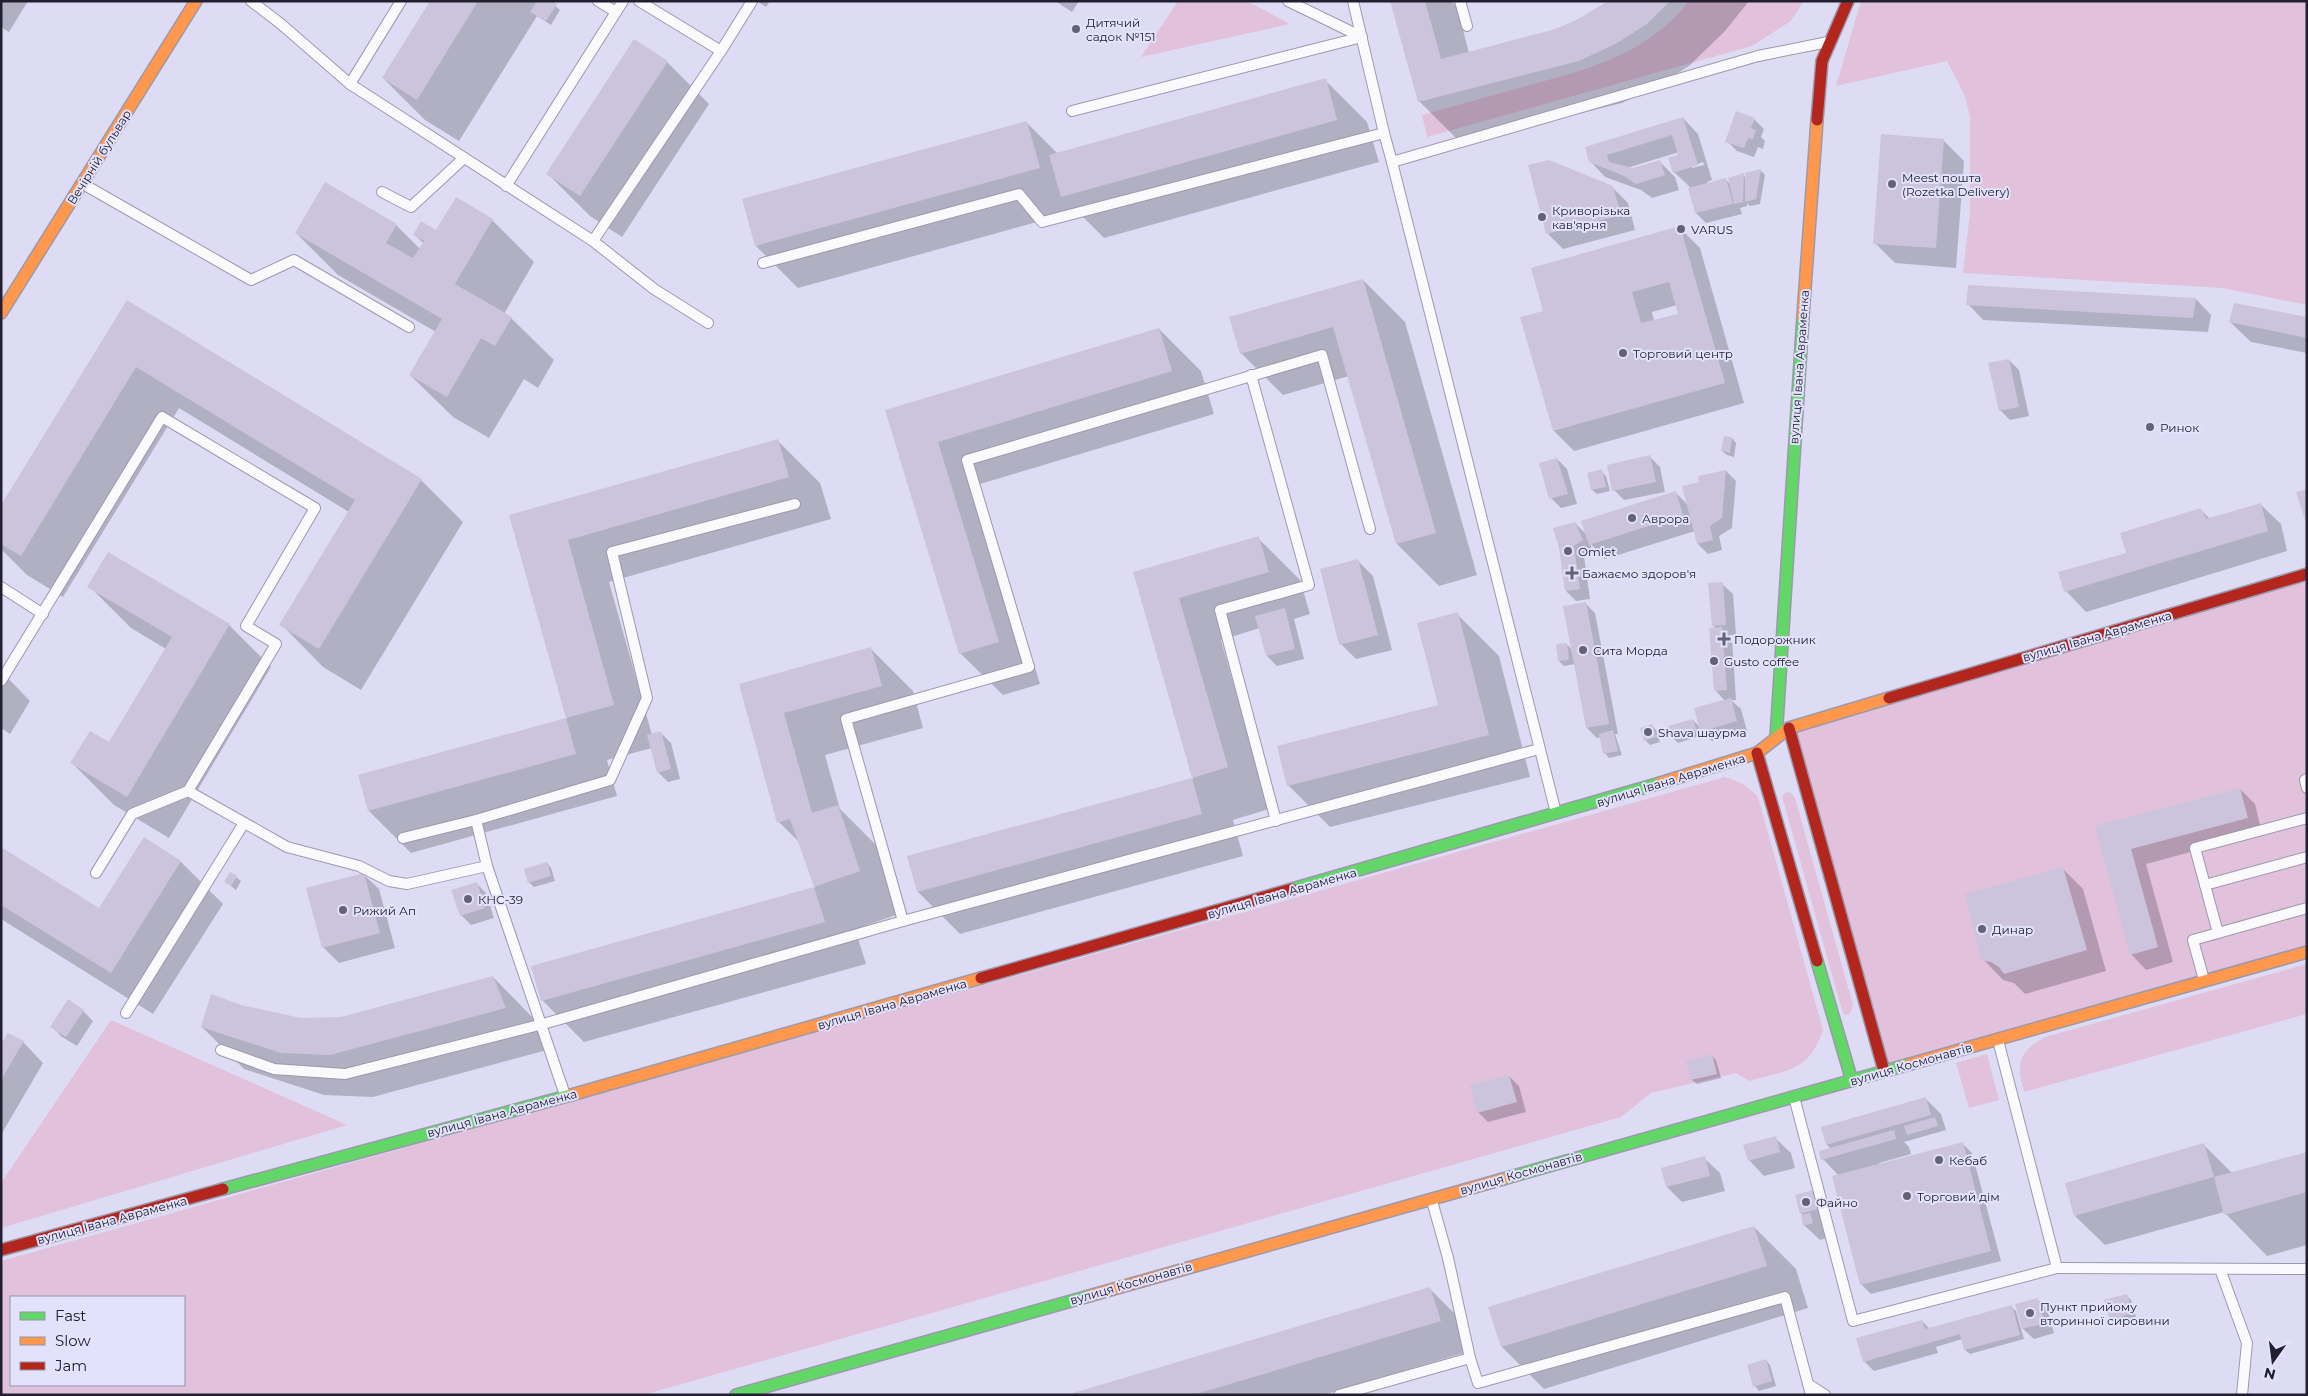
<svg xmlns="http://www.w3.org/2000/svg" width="2308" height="1396" viewBox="0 0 2308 1396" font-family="Montserrat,sans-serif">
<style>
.green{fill:#e2c1dc;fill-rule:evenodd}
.shadow{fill:#0003;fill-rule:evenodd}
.building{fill:#ccc4dc;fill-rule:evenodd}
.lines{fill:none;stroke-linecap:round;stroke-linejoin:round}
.lane-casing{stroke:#9b99ac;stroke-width:12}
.fast-casing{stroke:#9b99ac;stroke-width:14}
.slow-casing{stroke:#9b99ac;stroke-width:14}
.jam-casing{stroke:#9b99ac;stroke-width:14}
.lane{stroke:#fafafd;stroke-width:10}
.fast{stroke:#63d668;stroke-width:11}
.slow{stroke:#ff974d;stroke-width:11}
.jam{stroke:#b3261e;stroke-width:11}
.poi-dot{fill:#646275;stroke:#e3e2fd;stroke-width:2}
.labels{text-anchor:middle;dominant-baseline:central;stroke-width:4;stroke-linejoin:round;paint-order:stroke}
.poi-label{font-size:12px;fill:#222030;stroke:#e3e2fd;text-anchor:start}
.street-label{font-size:12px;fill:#222030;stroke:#e3e2fd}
</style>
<rect width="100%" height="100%" fill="#dedcf4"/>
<g class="green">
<polygon points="1178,1 1247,1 1290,24 1141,57"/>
<path d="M1689 1H1804L1791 21 1752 46 1427 137 1422 115C1458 105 1494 95 1530 85 1592 68 1647 54 1689 1Z"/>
<polygon points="1861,1 2307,1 2307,305 2222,288 1963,273 1970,213 1970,117 1965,96 1947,61 1836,86"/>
<polygon points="2307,574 2307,952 1884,1071 1789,728"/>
<path d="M1725 777C1739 781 1748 786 1758 797L1823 1030C1809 1072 1787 1070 1749 1081L1736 1073 1651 1093 1621 1117 643 1395H1V1261ZM11 1297H184V1385H11Z"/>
<polygon points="1786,792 1791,793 1795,798 1853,1005 1849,1015 1843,1014 1782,796"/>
<path d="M2307 964V1014L2024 1092C2016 1062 2018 1053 2045 1037Z"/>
<polygon points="111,1020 347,1125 1,1228 1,1183"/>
<polygon points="1987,1054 1999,1100 1969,1108 1956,1063"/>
</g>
<g class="shadow">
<polygon points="1,1 28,1 9,32 1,27"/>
<polygon points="431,1 549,1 560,10 551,25 537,16 459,141 425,120 383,78"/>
<polygon points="757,1 770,1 766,7"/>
<polygon points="1055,1 1079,1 1072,12"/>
<polygon points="1391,1 1451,1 1457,7 1469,53 1552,32 1601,8 1609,1 1749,1 1725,31 1689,66 1659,85 1622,103 1461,143 1419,101"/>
<polygon points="667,62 709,104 622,237 590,216 548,174"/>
<polygon points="1325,80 1367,122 1379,162 1104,238 1077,211 798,288 756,246 1027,123 1058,154"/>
<path d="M1683 118 1698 134 1712 180 1707 182V184L1726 180 1730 184 1743 175 1746 178V174L1761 171 1765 175 1760 204 1750 206 1747 203V206L1740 208 1742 214 1706 223 1696 213 1690 187 1674 172 1679 152 1627 168 1633 170 1660 162 1675 177 1679 190 1652 198 1641 190 1605 177 1590 161ZM1703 162 1704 165 1692 168V166Z"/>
<polygon points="1754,119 1764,129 1761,137 1765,141 1763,149 1758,147 1754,157 1737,151 1727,141"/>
<polygon points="1943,140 1964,161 1956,268 1895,263 1875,243"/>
<polygon points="325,184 396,225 420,249 424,244 414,234 492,220 534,262 504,314 511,318 554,360 538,388 524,379 489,438 453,417 410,375 436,332 338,275 296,233"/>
<polygon points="1612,187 1628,203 1635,230 1563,249 1548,234"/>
<path d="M1680 228 1700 248 1744 403 1574 451 1554 431 1545 312ZM1677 305 1679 315 1654 321 1652 312Z"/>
<polygon points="1363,280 1405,322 1477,575 1439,586 1397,544 1349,376 1283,395 1241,353"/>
<polygon points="2196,299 2211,315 2208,332 1983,320 1968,304"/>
<polygon points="127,302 421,480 463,522 361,690 323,667 281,624 349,512 179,408 63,597 27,575 1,549 1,507"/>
<polygon points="2307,318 2307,353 2251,342 2230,322"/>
<polygon points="1159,329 1201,371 1214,414 980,484 1040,684 1003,695 960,653 887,411"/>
<polygon points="2009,360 2019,370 2029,416 2010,420 2000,410"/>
<polygon points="1732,438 1736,443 1734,457 1727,455 1722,451"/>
<polygon points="778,441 820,483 831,519 609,582 652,735 661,733 671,743 680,779 668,782 658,772 652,748 607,760 617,796 411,853 369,811 360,776 567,719 510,516"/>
<polygon points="1650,457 1660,467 1665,492 1624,500 1614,490"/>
<polygon points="1557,459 1567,469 1577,504 1561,508 1551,498"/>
<polygon points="1601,471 1606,476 1610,491 1597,494 1592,490"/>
<polygon points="1726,471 1736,481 1732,528 1719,536 1722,550 1708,554 1698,544 1695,531 1605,559 1590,543 1592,550 1584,556 1590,599 1576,601 1566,591 1575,523 1587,535 1675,492 1688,505 1700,483"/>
<polygon points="2260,504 2281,524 2287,551 2086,612 2066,591 2201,510 2210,519"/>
<polygon points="1258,538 1300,580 1310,614 1294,619 1304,659 1277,666 1267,656 1260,628 1221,640 1269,809 1233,820 1243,856 960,934 918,892 908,857 1193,779 1135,573"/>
<polygon points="1358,561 1373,576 1392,650 1356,659 1341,644"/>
<polygon points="1722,584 1733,594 1736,635 1729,635 1732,638 1736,700 1731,700 1741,709 1747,731 1712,741 1698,728 1700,736 1678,743 1673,738 1693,720 1701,728 1725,701 1715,690 1716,629 1713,625"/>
<polygon points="89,586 229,625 271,667 169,838 114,805 72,763 109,744 166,649 131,628"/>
<polygon points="1585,603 1595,613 1618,734 1615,734 1622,755 1609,758 1605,753 1601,737 1597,738 1587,728 1575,664 1564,666 1559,661 1566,644 1573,650"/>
<polygon points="1457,614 1499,656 1530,777 1330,827 1288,785 1440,706"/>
<polygon points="871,649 913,691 923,728 825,755 840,809 879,848 902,913 855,929 866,964 584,1042 542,1000 533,967 815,888 800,843 779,822 740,685"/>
<polygon points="1,671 30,701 10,734 1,728"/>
<polygon points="1651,725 1656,730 1660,742 1650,745 1645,740"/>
<polygon points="2240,789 2255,804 2262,833 2146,864 2173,962 2146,970 2131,954 2096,827"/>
<polygon points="144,839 181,862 223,904 153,1014 1,919 1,849 99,910"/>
<polygon points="547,863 551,868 555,881 534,887 529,882"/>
<polygon points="2063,869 2083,889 2106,971 2025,994 2014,983 2003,980 1983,959"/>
<polygon points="363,874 379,889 395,948 339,963 324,948 308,889"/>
<polygon points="236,877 241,881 236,890 226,882"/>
<polygon points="476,883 486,893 494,918 471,925 461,915"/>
<polygon points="493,977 535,1020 547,1050 373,1097 324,1095 244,1069 202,1027 240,1006 301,1019 341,1018"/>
<polygon points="83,1011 93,1021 77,1046 62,1037 52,1027"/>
<polygon points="23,1042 43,1063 1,1135 1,1047"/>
<polygon points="1711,1055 1716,1060 1721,1078 1697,1084 1692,1080 1687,1062"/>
<polygon points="1509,1076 1519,1086 1526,1112 1488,1122 1478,1112"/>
<polygon points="1926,1099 1941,1114 1946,1130 1904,1142 1909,1147 1911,1154 1879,1163 1880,1165 1962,1143 1972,1153 2001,1261 1871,1294 1861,1284 1839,1176 1823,1159 1831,1149 1827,1145 1822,1128"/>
<polygon points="1775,1138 1791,1153 1795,1168 1764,1176 1749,1160"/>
<polygon points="2204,1145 2233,1174 2307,1154 2307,1245 2267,1256 2224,1212 2105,1245 2075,1216"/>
<polygon points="1704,1158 1720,1173 1725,1191 1682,1202 1667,1187 1662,1169"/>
<polygon points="1812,1192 1828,1207 1832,1224 1822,1227 1827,1238 1820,1240 1804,1225 1804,1216 1801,1213"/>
<polygon points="1754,1227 1796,1269 1808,1308 1544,1389 1502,1347 1490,1308"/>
<polygon points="1430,1289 1460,1319 1470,1351 1323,1395 1074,1395"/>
<polygon points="2126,1295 2131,1300 2136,1317 2115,1324 2111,1319"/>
<polygon points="2037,1299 2047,1309 2054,1333 2034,1339 2023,1329 2017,1305"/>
<polygon points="2011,1307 2016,1311 2024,1339 1970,1354 1965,1350 1962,1339 1936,1347 1938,1353 1874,1371 1864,1361 1922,1321 1930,1329"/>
<polygon points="1766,1360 1770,1365 1776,1386 1759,1391 1755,1386"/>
</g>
<g class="building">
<polygon points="430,1 478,1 417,100 382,78"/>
<polygon points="537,1 552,1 557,4 546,21 530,12"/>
<polygon points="1390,1 1425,1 1441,59 1552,30 1575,21 1608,1 1670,1 1647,24 1617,43 1579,61 1418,102"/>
<polygon points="634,39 668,61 580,196 546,174"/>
<polygon points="1326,78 1337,120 1061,197 1049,155"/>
<polygon points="1736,111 1755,118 1751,128 1756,130 1753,139 1748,138 1744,148 1725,142"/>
<polygon points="1683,117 1698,165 1673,173 1668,158 1678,155 1672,135 1607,155 1609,162 1633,168 1660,160 1665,175 1636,184 1624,176 1589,162 1585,147"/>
<polygon points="1027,121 1040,168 755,246 742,199"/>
<polygon points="1881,134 1944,139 1936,248 1873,244"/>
<polygon points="1549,160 1613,186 1621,215 1546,234 1528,165"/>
<polygon points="1761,169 1756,199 1745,202 1745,173"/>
<polygon points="1744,173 1743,202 1734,204 1728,178"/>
<polygon points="1726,178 1733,204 1695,213 1688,188"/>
<polygon points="325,182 397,224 386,243 413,258 424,241 413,235 421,221 436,230 456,197 493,219 455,284 512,317 495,346 481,338 447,397 409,375 442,319 295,233"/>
<path d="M1680 226 1725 383 1553 431 1520 317 1543 311 1531 268ZM1669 282 1678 314 1641 323 1632 292Z"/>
<polygon points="1363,279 1436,533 1396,544 1333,327 1240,354 1229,317"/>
<polygon points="1968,285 2196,298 2193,318 1966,305"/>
<polygon points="127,300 422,479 319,649 279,625 355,500 136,367 21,556 1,544 1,505"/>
<polygon points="2234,303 2307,317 2307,338 2229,322"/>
<polygon points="1159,328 1172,371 938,442 999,642 959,654 885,410"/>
<polygon points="2009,359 2019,407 1999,411 1988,363"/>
<polygon points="1724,436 1732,437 1730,453 1721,451"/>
<polygon points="778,439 789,477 568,540 614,705 566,718 509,515"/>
<polygon points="1650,455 1656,482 1612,491 1607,465"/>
<polygon points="1557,458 1568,494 1549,499 1539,463"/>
<polygon points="1602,469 1606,487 1591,490 1587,473"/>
<polygon points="1726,470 1722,518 1710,526 1713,540 1697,544 1682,486 1699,482 1698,476"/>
<polygon points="2307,489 2307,520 2305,520 2296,492"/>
<polygon points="1676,491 1683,515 1589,545 1581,521"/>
<polygon points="2261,503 2268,531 2064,592 2058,572 2126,553 2120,533 2201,508 2206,519"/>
<polygon points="1575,522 1583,540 1574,546 1580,589 1565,591 1559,548 1553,528"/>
<polygon points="1259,536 1269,572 1179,598 1228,767 1192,778 1202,814 917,892 907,856 1192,778 1133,572"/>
<polygon points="108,552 230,624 127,797 70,763 90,731 109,742 172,637 87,587"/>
<polygon points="1358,559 1378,635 1339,645 1320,569"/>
<polygon points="1723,582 1726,625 1712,626 1708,583"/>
<polygon points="1586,602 1609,724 1586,728 1563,606"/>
<polygon points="1285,608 1295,649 1266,656 1255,616"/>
<polygon points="1458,612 1489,735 1287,786 1277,746 1438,705 1417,623"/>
<polygon points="1722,627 1727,690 1714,691 1709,628"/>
<polygon points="1567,643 1569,660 1558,661 1556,644"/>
<polygon points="871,647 882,686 784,713 812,813 838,805 860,871 814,887 790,819 777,823 739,684"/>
<polygon points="1731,698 1737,721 1700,732 1694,708"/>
<polygon points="566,718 576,754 368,811 358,775"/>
<polygon points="1693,719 1697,731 1672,739 1668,726"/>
<polygon points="1652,724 1656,737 1644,741 1640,728"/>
<polygon points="1613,730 1618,751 1603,754 1599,734"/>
<polygon points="661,731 671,769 657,773 647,735"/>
<polygon points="2240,788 2248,818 2131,849 2158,947 2130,955 2095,826"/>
<polygon points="144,837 181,861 111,973 1,905 1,847 99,908"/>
<polygon points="547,862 551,876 528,883 524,869"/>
<polygon points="2063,867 2087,950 2004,974 1999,967 1991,962 1981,960 1965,894"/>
<polygon points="230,872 237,876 231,886 224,882"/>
<polygon points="364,873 380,933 322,948 306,888"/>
<polygon points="477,882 485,908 460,916 451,890"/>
<polygon points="814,887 825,922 541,1001 531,966"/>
<polygon points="493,976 506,1008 330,1055 281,1053 201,1027 211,994 241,1005 301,1018 341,1017"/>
<polygon points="68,999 84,1010 66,1037 50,1027"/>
<polygon points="8,1033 24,1041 1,1080 1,1044"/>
<polygon points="1712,1054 1717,1074 1691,1080 1686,1061"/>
<polygon points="1509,1075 1517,1102 1477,1113 1470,1085"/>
<polygon points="1926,1097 1931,1115 1826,1145 1821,1127"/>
<polygon points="1935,1117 1938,1126 1907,1135 1904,1126"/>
<polygon points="1894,1130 1896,1139 1821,1160 1819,1151"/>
<polygon points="1776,1136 1780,1152 1748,1161 1743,1145"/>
<polygon points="1963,1142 1991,1251 1860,1285 1832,1176"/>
<polygon points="2204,1143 2214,1177 2074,1216 2065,1183"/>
<polygon points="2307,1152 2307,1192 2224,1215 2214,1177"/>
<polygon points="1705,1156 1710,1176 1666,1187 1661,1168"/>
<polygon points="1813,1190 1818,1209 1800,1214 1795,1195"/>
<polygon points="1810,1213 1813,1223 1803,1226 1801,1215"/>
<polygon points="1754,1226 1767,1266 1501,1347 1488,1307"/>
<polygon points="1430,1287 1441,1321 1193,1395 1073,1395 1073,1393"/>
<polygon points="2127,1294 2133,1313 2110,1320 2104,1300"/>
<polygon points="2038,1298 2045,1323 2022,1329 2015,1304"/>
<polygon points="2012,1305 2020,1335 1964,1350 1960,1334 1863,1362 1856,1338 1922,1320 1925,1329"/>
<polygon points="1766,1359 1772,1381 1753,1387 1747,1365"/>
</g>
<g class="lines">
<defs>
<g id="lane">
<polyline points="251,1 281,24 350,84 593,241 721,51"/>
<polyline points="598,1 616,12"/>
<polyline points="639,1 721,51 752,1"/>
<polyline points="1353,1 1384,133"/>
<polyline points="1460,1 1467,26"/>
<polyline points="350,84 401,1"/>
<polyline points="1072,111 1362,37 1288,1"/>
<polyline points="1392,162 1556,813"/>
<polyline points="83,184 251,280 294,260 409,327"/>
<polyline points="506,186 623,1"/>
<polyline points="382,192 411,207 464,158"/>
<polyline points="593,241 654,289 708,323"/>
<polyline points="763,263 1019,194 1042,222 1384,133 1392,162 1758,56 1828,42"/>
<polyline points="1251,375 1309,585 1220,610 1276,821"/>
<polyline points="1,587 43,614"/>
<polyline points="1,681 162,417 315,508 246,626 276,644 188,791 132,814 96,873"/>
<polyline points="2307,779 2305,780 2307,788"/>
<polyline points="188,791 287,847 359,866 389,881 407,884 487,866"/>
<polyline points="476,820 487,866 565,1095"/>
<polyline points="403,838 476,820 610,780 647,698 612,552 795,504"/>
<polyline points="2205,885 2307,857"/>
<polyline points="903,921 846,719 1029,667 967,460 1322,355 1370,529"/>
<polyline points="2218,933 2307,908"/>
<polyline points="2204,980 2193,940 2218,933 2195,848 2307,818"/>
<polyline points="126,1013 244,823"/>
<polyline points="221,1050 274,1069 345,1074 543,1024 903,921 1539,749"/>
<polyline points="1794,1097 1853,1321 2057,1268 1998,1040"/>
<polyline points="2057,1268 2307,1269"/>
<polyline points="2220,1269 2247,1343 2242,1395"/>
<polyline points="1470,1358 1478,1383 1785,1297 1811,1395"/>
<polyline points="1808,1384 1825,1395"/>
<polyline points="1339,1395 1470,1358 1448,1258 1432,1201"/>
</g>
<g id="fast">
<polyline points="1776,738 1803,316"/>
<polyline points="1292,889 1660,783"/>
<polyline points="1817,961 1852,1081"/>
<polyline points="1503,1179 1910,1064"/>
<polyline points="223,1189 571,1095"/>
<polyline points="736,1395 1089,1296"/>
</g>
<g id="slow">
<polyline points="1,313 196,1"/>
<polyline points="1803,316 1817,120"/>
<polyline points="1660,783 1757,753 1789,728 1889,698"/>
<polyline points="1910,1064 2307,952"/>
<polyline points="571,1095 981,978"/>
<polyline points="1089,1296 1503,1179"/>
</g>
<g id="jam">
<polyline points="1817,120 1822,61 1848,1"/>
<polyline points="1889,698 2307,574"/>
<polyline points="1789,728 1884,1071"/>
<polyline points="1757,753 1817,961"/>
<polyline points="981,978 1292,889"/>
<polyline points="1,1250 223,1189"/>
</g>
</defs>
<use href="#lane" class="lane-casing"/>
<use href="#fast" class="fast-casing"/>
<use href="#slow" class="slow-casing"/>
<use href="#jam" class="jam-casing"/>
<use href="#lane" class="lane"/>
<use href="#fast" class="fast"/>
<use href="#slow" class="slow"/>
<use href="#jam" class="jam"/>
</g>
<g class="poi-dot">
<circle cx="1076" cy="29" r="5"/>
<circle cx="1892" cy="184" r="5"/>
<circle cx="1542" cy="217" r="5"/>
<circle cx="1681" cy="229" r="5"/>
<circle cx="1623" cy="353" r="5"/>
<circle cx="2150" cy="427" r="5"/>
<circle cx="1632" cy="518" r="5"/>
<circle cx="1568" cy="551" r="5"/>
<path d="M1569.5 565.5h5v5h5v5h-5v5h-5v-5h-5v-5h5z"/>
<path d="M1721.5 631.5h5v5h5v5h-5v5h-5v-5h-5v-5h5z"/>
<circle cx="1583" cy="650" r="5"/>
<circle cx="1714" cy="661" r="5"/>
<circle cx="1648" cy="732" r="5"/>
<circle cx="468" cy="899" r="5"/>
<circle cx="343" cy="910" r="5"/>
<circle cx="1982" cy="929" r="5"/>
<circle cx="1939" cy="1160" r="5"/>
<circle cx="1907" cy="1196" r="5"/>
<circle cx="1806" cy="1202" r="5"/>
<circle cx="2030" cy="1313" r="5"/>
</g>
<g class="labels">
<g class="poi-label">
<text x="1086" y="22">Дитячий<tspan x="1086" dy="14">садок №151</tspan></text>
<text x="1902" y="177">Meest пошта<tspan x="1902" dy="14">(Rozetka Delivery)</tspan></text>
<text x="1552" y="210">Криворізька<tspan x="1552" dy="14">кав'ярня</tspan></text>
<text x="1691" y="229">VARUS</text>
<text x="1633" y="353">Торговий центр</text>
<text x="2160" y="427">Ринок</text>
<text x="1642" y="518">Аврора</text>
<text x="1578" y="551">Omlet</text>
<text x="1582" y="573">Бажаємо здоров'я</text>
<text x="1734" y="639">Подорожник</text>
<text x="1593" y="650">Сита Морда</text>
<text x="1724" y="661">Gusto coffee</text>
<text x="1658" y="732">Shava шаурма</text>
<text x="478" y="899">КНС-39</text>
<text x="353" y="910">Рижий Ап</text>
<text x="1992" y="929">Динар</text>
<text x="1949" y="1160">Кебаб</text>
<text x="1917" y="1196">Торговий дім</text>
<text x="1816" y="1202">Файно</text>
<text x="2040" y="1306">Пункт прийому<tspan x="2040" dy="14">вторинної сировини</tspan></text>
</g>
<g class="street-label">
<text transform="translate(99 157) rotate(-58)">Вечірній бульвар</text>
<text transform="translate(1799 367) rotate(-86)">вулиця Івана Авраменка</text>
<text transform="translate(2097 636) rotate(-16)">вулиця Івана Авраменка</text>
<text transform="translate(1671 780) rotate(-17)">вулиця Івана Авраменка</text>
<text transform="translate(1282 893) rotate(-16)">вулиця Івана Авраменка</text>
<text transform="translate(892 1004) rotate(-16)">вулиця Івана Авраменка</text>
<text transform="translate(1911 1064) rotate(-16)">вулиця Космонавтів</text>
<text transform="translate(502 1113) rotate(-15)">вулиця Івана Авраменка</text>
<text transform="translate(1521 1173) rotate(-16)">вулиця Космонавтів</text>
<text transform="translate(112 1220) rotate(-15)">вулиця Івана Авраменка</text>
<text transform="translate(1131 1283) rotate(-16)">вулиця Космонавтів</text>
</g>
</g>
<rect width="2308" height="1396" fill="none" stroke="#222030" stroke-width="5"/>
<rect x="10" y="1296" width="175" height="90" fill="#e3e2fd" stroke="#9694ab"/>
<rect x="20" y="1312" width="25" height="8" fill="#63d668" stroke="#9694ab"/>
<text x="55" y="1321" font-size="15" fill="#222030">Fast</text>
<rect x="20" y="1337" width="25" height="8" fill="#ff974d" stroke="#9694ab"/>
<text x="55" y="1346" font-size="15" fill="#222030">Slow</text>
<rect x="20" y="1362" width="25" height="8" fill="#b3261e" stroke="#9694ab"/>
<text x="55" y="1371" font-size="15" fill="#222030">Jam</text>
<g transform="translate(2273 1361) rotate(194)" stroke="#e3e2fd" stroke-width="4" paint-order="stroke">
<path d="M0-4L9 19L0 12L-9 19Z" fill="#222030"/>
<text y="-8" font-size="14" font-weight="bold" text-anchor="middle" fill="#222030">N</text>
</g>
</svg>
